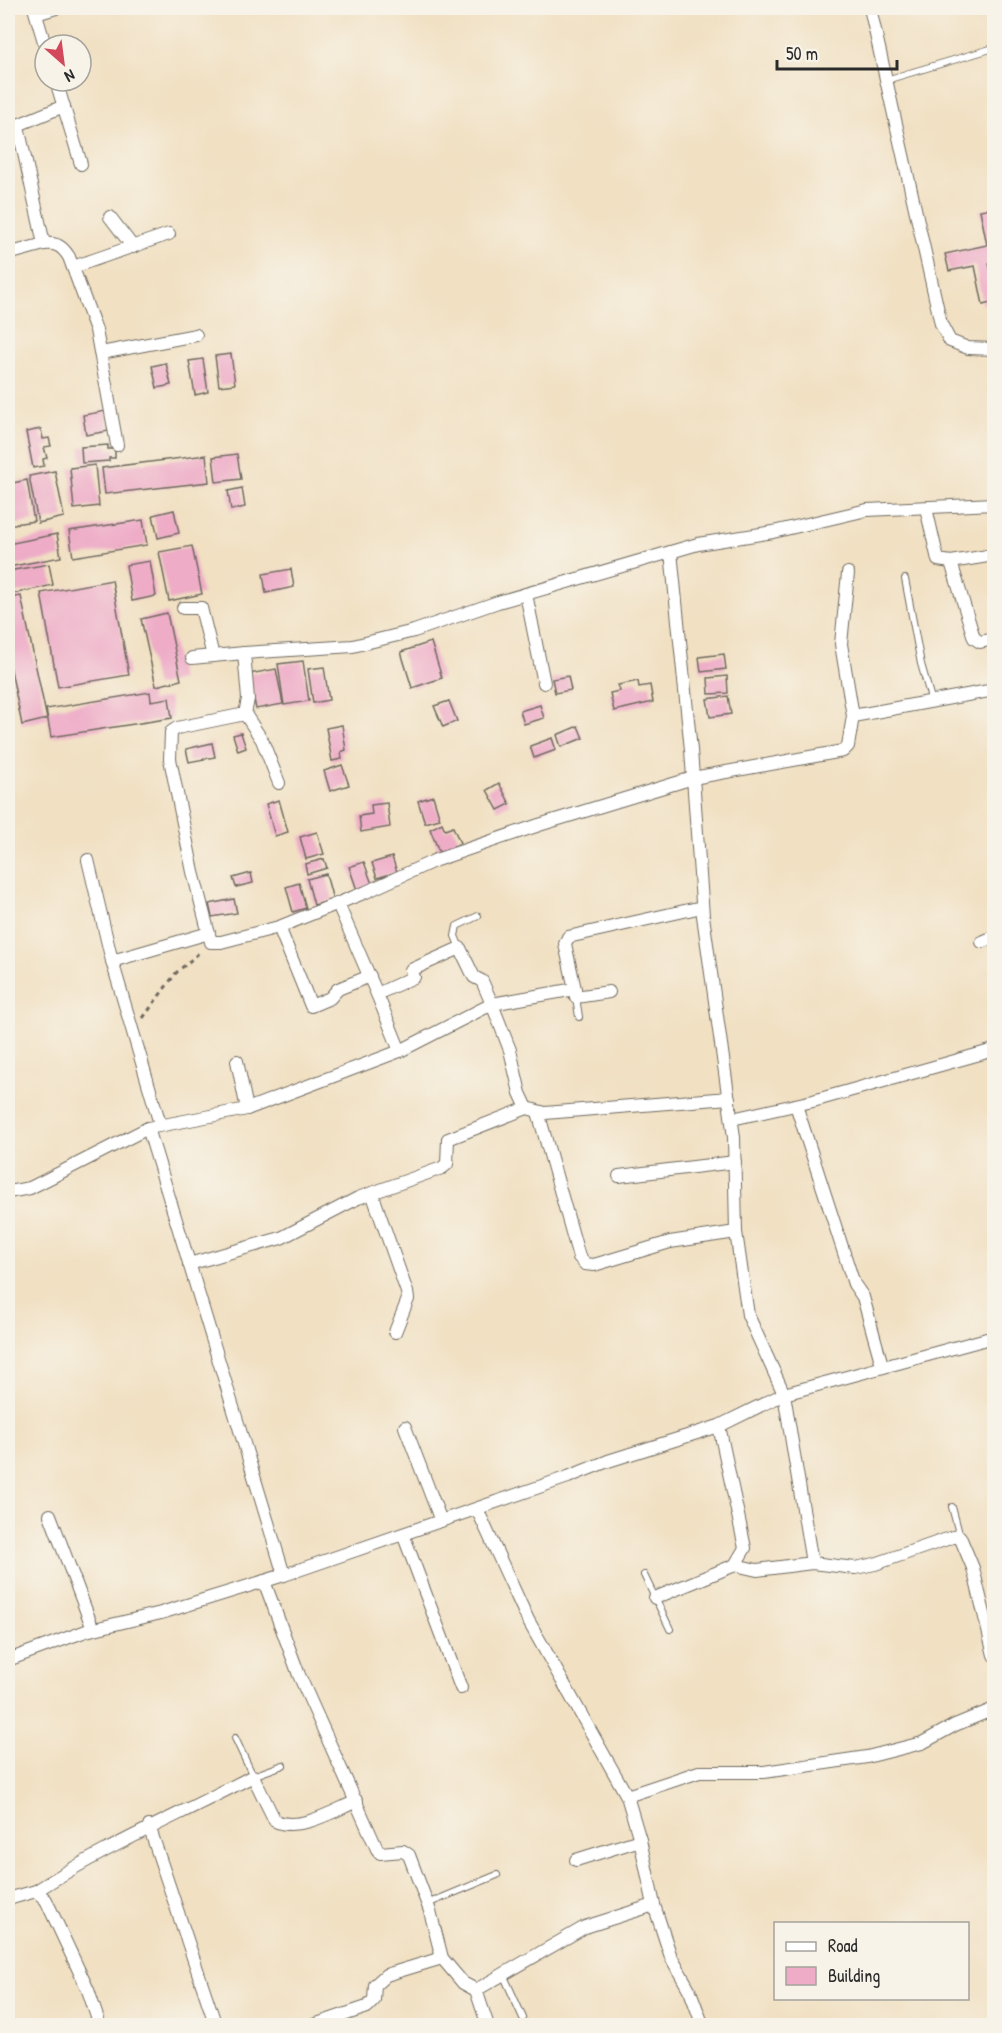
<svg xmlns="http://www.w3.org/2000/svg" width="1002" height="2033" viewBox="0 0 1002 2033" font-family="'Patrick Hand',sans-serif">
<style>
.building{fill:#eeacc7}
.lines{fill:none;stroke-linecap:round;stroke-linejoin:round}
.service-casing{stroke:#706a60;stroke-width:8}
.minor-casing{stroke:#706a60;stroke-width:14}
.path{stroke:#706a60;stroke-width:3;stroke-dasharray:4.5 4.5;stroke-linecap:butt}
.service{stroke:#fff;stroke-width:6}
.minor{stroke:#fff;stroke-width:12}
</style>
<rect width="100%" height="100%" fill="#f7f3e8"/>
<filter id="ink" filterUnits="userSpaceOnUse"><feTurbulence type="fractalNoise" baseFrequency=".0167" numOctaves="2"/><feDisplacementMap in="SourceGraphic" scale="12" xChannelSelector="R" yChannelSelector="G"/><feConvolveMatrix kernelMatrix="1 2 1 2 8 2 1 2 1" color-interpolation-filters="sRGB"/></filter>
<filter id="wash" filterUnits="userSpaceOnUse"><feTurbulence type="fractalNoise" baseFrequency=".008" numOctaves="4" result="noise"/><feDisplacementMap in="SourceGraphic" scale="24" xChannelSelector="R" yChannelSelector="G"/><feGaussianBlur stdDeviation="1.35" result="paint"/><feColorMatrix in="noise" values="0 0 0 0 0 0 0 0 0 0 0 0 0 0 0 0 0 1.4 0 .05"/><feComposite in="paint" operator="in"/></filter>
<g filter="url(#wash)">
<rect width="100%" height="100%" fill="#f1e0c2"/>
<g id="blocks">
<g class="building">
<polygon points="992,208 994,262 989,263 994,285 994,302 983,305 975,266 949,271 945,254 987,245 980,210"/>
<polygon points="231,354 235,384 219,386 215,356"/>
<polygon points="203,359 208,392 195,395 189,361"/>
<polygon points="166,363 171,385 157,388 152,366"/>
<polygon points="106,411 109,431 86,435 83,415"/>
<polygon points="41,429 43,439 49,438 51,446 44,447 47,458 43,459 44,466 33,468 26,432"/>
<polygon points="108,445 108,449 115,449 115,458 109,458 109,461 82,463 81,447"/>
<polygon points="237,454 241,479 216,482 213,457"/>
<polygon points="206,455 209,482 105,494 102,468"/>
<polygon points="95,465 99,506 74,509 70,468"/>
<polygon points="55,471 64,517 38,523 29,476"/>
<polygon points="27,480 34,521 8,525 8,484"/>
<polygon points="242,488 245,507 231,510 228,491"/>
<polygon points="174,510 179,533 158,538 153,515"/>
<polygon points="143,520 147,545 73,557 69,531"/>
<polygon points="57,534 61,557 8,567 8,544"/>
<polygon points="192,546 202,594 169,601 159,552"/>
<polygon points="150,561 156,596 132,601 126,565"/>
<polygon points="49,564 53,585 8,595 8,571"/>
<polygon points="291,569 294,587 266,593 263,574"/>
<polygon points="112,580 129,675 58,687 41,593"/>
<polygon points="21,596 47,719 22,725 8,655 8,598"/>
<polygon points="167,613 181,680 156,686 141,619"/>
<polygon points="431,642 442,678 412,688 401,652"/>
<polygon points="724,654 726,669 701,672 699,657"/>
<polygon points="303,661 309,701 284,705 278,664"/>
<polygon points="324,667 329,700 313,703 308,669"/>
<polygon points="276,669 283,704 256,709 249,674"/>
<polygon points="568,676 571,690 555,693 552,679"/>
<polygon points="727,676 728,693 709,694 708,678"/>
<polygon points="638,681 639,687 650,685 653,702 614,711 610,693 620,691 618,685"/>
<polygon points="150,692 151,701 169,698 172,718 51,737 46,709"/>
<polygon points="728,696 731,714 710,717 707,699"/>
<polygon points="449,701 457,721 443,727 434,706"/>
<polygon points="540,705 544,718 524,724 520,711"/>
<polygon points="342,725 346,750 341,752 342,759 332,761 326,728"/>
<polygon points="578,726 583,738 561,747 557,735"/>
<polygon points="241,733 246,748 238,751 233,735"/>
<polygon points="552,738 556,750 534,758 530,746"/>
<polygon points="212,743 215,757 189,762 186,749"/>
<polygon points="342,765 349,785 330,791 324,771"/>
<polygon points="499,783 510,804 498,810 487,790"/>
<polygon points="433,796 440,819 425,823 418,801"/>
<polygon points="279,800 288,832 275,836 266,804"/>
<polygon points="387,803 390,827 361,832 359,816 372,814 371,805"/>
<polygon points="442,823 445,830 453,827 460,843 440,854 430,829"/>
<polygon points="317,832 324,854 306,859 300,837"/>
<polygon points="392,857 397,872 377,878 372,863"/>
<polygon points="324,859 327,868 307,874 305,864"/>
<polygon points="364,862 372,884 357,890 349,867"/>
<polygon points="251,873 253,883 236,887 233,878"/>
<polygon points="326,874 333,900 314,905 307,879"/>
<polygon points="299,883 306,908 293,912 286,887"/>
<polygon points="234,899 237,913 212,917 209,904"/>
</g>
</g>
</g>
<g filter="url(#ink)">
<use href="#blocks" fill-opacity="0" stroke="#706a60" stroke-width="1.5"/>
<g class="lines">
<defs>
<g id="service">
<polyline points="886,80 994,48"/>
<polyline points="905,579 921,664 932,702"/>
<polyline points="460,948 455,936 457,926 478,916"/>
<polyline points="576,997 579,1017"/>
<polyline points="952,1507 960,1537"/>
<polyline points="644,1575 670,1629"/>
<polyline points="235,1738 253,1776 283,1765"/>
<polyline points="427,1904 497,1875"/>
<polyline points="503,1974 523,2018"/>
</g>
<g id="minor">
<polyline points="34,8 45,45"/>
<polyline points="870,8 941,324 950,341 968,348 994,349"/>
<polyline points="36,14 56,8"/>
<polyline points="56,81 81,164"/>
<polyline points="8,129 64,106"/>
<polyline points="110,217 133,247"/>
<path d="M44 244C57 243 62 246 69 257L96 330 117 445"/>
<polyline points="8,254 44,244 18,126"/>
<polyline points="73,267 169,234"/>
<polyline points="101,353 196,335"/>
<polyline points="994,504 867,510 773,532 698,544 498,602 414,631 353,646 244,653 248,699 245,714 177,728 171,732 170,759 193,872 211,942 221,942 279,927 366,892 436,860 539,825 693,778 843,751 848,746 853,716 994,690"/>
<polyline points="926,508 938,560 951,562 994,555"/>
<polyline points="671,552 691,750 703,916 734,1137 736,1232 748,1315 784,1394 812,1563"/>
<polyline points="951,562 974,638 980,642 994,639"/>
<polyline points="848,573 841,644 853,716"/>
<polyline points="526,594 544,683"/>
<polyline points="183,608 201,608 213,656"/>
<polyline points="192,658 244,653"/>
<polyline points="245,714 262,740 279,783"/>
<polyline points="88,860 112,961 160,1124"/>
<polyline points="338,904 377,994 414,977 411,970 460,948 474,977 482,981 492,1004 575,989 576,997 609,992"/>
<polyline points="279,927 311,1006 330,998 338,989 370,976"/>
<polyline points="982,942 994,937"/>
<polyline points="112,961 209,933"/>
<polyline points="575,989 565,944 568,937 702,907"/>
<polyline points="377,994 400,1051"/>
<polyline points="237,1061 247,1109"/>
<polyline points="796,1105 854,1284 863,1297 882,1365"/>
<polyline points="538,1112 579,1257 585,1264 594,1265 670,1242 736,1232"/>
<polyline points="732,1119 813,1101 994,1050"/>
<polyline points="148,1128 284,1575"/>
<polyline points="619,1176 735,1162"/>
<polyline points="8,1192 30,1188 148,1128 247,1109 400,1051 492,1004 510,1050 520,1093 527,1108 545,1113 729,1098"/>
<polyline points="372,1193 407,1292 408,1299 395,1332"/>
<polyline points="189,1264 281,1238 358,1198 442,1168 447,1164 448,1139 527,1108"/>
<polyline points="405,1427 441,1521"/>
<polyline points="477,1509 528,1620 627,1796 640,1840 654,1905 671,1957 690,1991 703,2026"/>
<polyline points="50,1515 93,1629"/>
<polyline points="403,1534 461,1688"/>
<polyline points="735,1565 757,1570 812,1563 855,1568 875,1564 953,1537 960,1537 973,1568 994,1655"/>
<polyline points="264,1581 299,1675 377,1849 380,1853 403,1851 409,1855 430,1911 442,1958 463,1983 476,1990 488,2026"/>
<polyline points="655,1598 735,1565 745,1548 719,1426"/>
<polyline points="8,1660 86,1631 161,1613 284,1575 568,1477 608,1461 719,1426 784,1394 994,1337"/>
<polyline points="627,1796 699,1772 764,1772 867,1757 922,1743 955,1725 994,1709"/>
<polyline points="149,1826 216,2026"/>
<polyline points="576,1860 640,1840"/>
<path d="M36 1891C105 1846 180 1815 253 1776L275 1821C300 1832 333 1811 357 1801"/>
<polyline points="8,1899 36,1891 46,1900 88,1990 100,2026"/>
<polyline points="476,1990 585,1927 654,1905"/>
<polyline points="311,2026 367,2007 374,2000 375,1985 386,1975 442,1958"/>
</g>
</defs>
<use href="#service" class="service-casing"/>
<use href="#minor" class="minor-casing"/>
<polyline class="path" points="143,1018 176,973 201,951"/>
<use href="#service" class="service"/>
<use href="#minor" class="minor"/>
</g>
</g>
<rect width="1002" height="2033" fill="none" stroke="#f7f3e8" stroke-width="30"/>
<rect x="774" y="1922" width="195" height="78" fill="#f7f3e8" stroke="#a5a39c" stroke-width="1.5"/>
<rect x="786" y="1942" width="30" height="9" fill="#ffffff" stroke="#a5a39c" stroke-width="1.5"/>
<text x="828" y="1952" font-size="18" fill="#2b2b2b">Road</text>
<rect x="786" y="1967" width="30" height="18" fill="#eeacc7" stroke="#a5a39c" stroke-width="1.5"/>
<text x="828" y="1982" font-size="18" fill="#2b2b2b">Building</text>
<g transform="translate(63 63) rotate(152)"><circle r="28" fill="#f7f3e8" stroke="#a5a39c" stroke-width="1.5"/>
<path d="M0-4.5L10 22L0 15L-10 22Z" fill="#d1495b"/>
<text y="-9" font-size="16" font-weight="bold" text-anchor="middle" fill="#2b2b2b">N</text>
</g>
<path d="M777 60v9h120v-9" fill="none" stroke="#2b2b2b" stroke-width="3"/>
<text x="786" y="60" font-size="18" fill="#2b2b2b" stroke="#f7f3e8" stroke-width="4.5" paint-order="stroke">50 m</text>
</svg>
